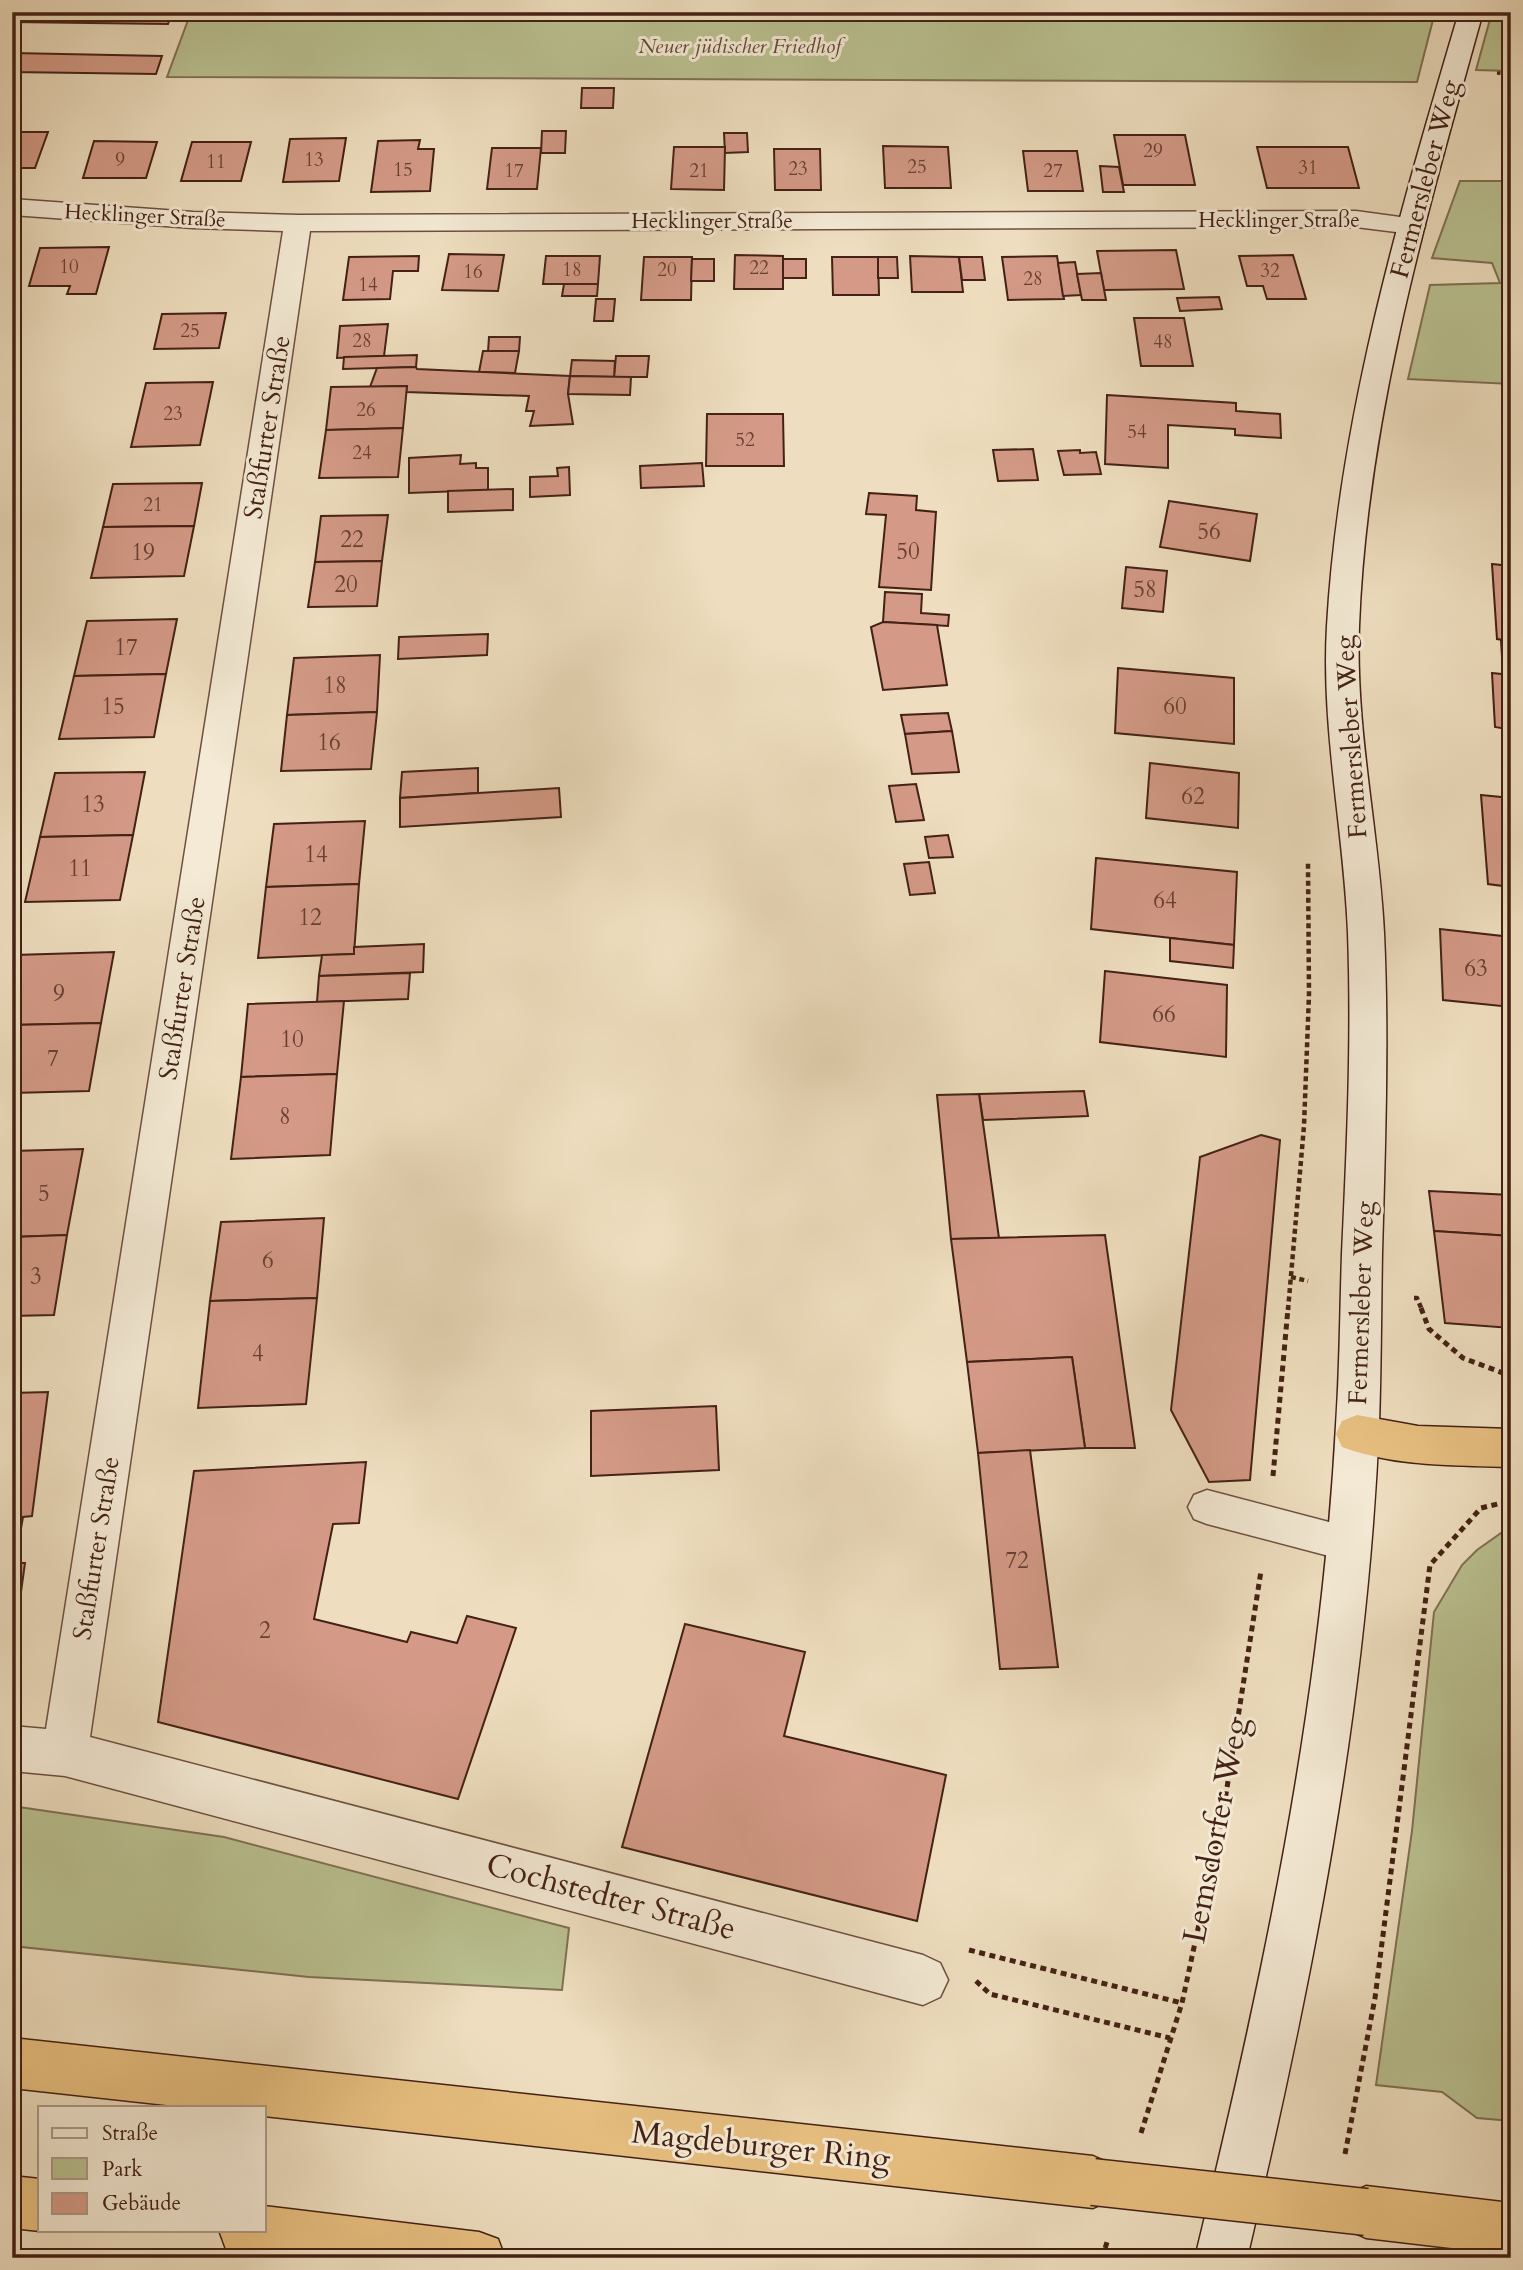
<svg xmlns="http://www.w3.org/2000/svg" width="1523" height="2270" viewBox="0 0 1523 2270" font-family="Cardo,serif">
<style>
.green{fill:#bac191;stroke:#7f7153;stroke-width:2}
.building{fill:#d49a87;stroke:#442115;stroke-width:2}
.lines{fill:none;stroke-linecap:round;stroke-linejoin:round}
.lane-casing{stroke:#6e5040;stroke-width:3}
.street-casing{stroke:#6e5040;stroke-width:3}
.secondary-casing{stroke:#442115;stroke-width:3}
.highway-casing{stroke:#442115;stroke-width:3}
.path-far2{stroke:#442115;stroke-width:3.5;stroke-dasharray:3.5 2.5;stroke-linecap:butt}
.path-far1{stroke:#442115;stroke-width:4.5;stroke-dasharray:5 3.5;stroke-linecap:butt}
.path{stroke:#442115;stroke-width:5;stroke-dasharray:6 4.5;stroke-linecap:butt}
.lane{fill:#f4ead5;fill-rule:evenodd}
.street{fill:#f4ead5;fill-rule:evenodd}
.secondary{fill:#f4ead5;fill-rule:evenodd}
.highway{fill:#e7bf80;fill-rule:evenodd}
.highway-bridge-casing{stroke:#442115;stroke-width:49;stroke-linecap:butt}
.highway-bridge{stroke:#e7bf80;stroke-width:46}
.labels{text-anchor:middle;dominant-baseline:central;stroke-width:6;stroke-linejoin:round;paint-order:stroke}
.far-number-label{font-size:19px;fill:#683f32}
.far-park-label{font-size:21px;font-style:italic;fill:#624934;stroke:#f4ead5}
.far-street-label{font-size:21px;fill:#442115;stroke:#f4ead5}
.number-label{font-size:23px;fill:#683f32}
.street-label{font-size:26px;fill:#442115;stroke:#f4ead5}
.near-street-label{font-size:32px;fill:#442115;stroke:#f4ead5}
</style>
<rect width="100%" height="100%" fill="#eedebf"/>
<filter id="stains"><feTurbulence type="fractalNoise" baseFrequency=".00286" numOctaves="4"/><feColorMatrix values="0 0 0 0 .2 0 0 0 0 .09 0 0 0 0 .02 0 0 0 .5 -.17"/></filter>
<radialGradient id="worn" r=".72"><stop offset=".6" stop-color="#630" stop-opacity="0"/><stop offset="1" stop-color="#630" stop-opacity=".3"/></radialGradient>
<g class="green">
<polygon points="191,12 1435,12 1417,82 167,77"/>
<polygon points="1492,12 1511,12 1511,71 1476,70"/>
<polygon points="1460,181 1511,181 1511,384 1408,379 1430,285 1500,283 1492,263 1432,258"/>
<polygon points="1511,1526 1511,2121 1477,2118 1442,2092 1376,2085 1412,1831 1434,1612 1462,1565 1477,1550"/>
<polygon points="12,1806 224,1837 569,1928 562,1990 309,1977 12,1946"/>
</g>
<g class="building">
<polygon points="12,12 172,12 168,24 12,22"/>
<polygon points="12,53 162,56 156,74 12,72"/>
<polygon points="582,88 614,88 613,108 581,108"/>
<polygon points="542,131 566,131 565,153 541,153"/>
<polygon points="12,132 48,132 35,168 12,168"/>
<polygon points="724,133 747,133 748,152 725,153"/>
<polygon points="1114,135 1185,135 1195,185 1123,185"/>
<polygon points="346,138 339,181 283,182 290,139"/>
<polygon points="420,140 418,149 434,149 430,191 371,192 378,141"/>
<polygon points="94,141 157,142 146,178 83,178"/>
<polygon points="192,142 251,142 241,181 181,181"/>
<polygon points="883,146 948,147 951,188 885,188"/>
<polygon points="674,147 725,147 724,190 671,189"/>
<polygon points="1257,147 1348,147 1359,188 1267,188"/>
<polygon points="492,148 541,148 537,189 487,189"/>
<polygon points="774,149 820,149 821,190 775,190"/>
<polygon points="1023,151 1077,151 1083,191 1028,191"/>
<polygon points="1100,166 1119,167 1124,192 1103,192"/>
<polygon points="109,247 96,294 67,294 70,286 29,286 40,248"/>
<polygon points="1176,250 1184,289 1104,290 1097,251"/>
<polygon points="449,254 504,255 498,291 442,290"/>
<polygon points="735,255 783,256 783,289 734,289"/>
<polygon points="1293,255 1306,299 1267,299 1263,286 1247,286 1239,256"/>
<polygon points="419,256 418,271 393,271 390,299 343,300 349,257"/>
<polygon points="546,256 600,256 598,284 543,284"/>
<polygon points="910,256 959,257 963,292 912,292"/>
<polygon points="1057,256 1064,299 1008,300 1002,257"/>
<polygon points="644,257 692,257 691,300 641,300"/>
<polygon points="832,257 878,257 879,295 833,295"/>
<polygon points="878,257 897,257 898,278 878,278"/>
<polygon points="959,257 982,257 985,280 962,280"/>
<polygon points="692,259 714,259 714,281 691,281"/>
<rect x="783" y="259" width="23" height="19"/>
<polygon points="1075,262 1081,295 1063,296 1058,263"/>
<polygon points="1101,273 1106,300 1082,300 1077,274"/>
<polygon points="564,284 598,284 597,296 562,296"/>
<polygon points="1219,297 1222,309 1180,311 1177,298"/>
<polygon points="596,299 615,299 613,321 594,321"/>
<polygon points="226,313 219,348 154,349 162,314"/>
<polygon points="1134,318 1184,318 1193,366 1141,366"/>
<polygon points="388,324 384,356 337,358 340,326"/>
<polygon points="489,337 520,337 519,351 488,352"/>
<polygon points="483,351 519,351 515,373 479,372"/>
<polygon points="417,355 416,367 343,369 344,357"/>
<polygon points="616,356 649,356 647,377 614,377"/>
<polygon points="572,360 615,361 614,377 570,376"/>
<polygon points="416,367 417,369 570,376 568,394 573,424 530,426 534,411 526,411 529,396 406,392 407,386 370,387 377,368"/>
<polygon points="570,376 631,377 630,395 568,394"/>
<polygon points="213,382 200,445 131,447 146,383"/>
<polygon points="407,386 403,428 326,430 331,387"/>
<polygon points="1107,395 1236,403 1236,411 1280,414 1281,438 1235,435 1235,429 1168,425 1168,468 1105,464"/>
<polygon points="707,414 783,414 784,466 706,466"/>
<polygon points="403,428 398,477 319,478 326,430"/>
<polygon points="1033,449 1038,480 998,481 993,450"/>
<polygon points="1080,450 1080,453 1096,452 1101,474 1064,475 1058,451"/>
<polygon points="461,455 460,464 476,463 476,468 488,468 488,490 409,493 409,458"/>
<polygon points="702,463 704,486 641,488 640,466"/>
<polygon points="569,467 570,495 530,497 530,477 558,476 557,468"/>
<polygon points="202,483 194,526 103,527 113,484"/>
<polygon points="513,489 513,510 448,512 448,491"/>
<polygon points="869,493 917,496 916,510 936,512 931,590 879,587 886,515 866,514"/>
<polygon points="1169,501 1257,514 1250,561 1160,547"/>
<polygon points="388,515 382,561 315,562 321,516"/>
<polygon points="194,526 184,576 91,578 103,527"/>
<polygon points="382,561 377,606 308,607 315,562"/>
<polygon points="1492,564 1511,566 1511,641 1497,639"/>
<polygon points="1126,567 1167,571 1163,612 1122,608"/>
<polygon points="885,592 922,594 921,613 949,615 948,626 883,622"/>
<polygon points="177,619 166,674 74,676 87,621"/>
<polygon points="883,622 937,625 947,685 883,690 871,627"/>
<polygon points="488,634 487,655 398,659 399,637"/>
<polygon points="1501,640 1511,641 1511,658 1502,657"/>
<polygon points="380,655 377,712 287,715 294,658"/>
<polygon points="1502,657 1511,658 1511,675 1504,674"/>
<polygon points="1118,668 1234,678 1234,744 1115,733"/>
<polygon points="1492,673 1511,675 1511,753 1507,729 1495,727"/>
<polygon points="166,674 154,737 59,739 74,676"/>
<polygon points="377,712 371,769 281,771 287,715"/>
<polygon points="948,713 952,731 905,734 901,715"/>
<polygon points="952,731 959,772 912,774 905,734"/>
<polygon points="1150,763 1239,773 1238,828 1146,818"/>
<polygon points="478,768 478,793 400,798 402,772"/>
<polygon points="145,772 133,835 40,837 55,773"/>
<polygon points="916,784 924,820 896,822 889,786"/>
<polygon points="559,788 561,817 400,827 400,798"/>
<polygon points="1481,795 1511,798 1511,887 1488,884"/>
<polygon points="365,821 359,884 266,887 274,824"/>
<polygon points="133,835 120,900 25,902 40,837"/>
<polygon points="948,835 953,857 929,858 925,837"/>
<polygon points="1096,858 1237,872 1234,945 1091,929"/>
<polygon points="929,862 935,893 910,895 904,864"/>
<polygon points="359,884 354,954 258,958 266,887"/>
<polygon points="1440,929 1511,937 1511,1007 1443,1000"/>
<polygon points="1170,938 1234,945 1233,968 1170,961"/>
<polygon points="424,944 423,972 319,976 322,955 354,954 354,947"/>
<polygon points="114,952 101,1023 12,1025 14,955"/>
<polygon points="1105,971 1227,985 1226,1057 1100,1042"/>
<polygon points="410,973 408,999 317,1002 319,976"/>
<polygon points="344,1001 337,1074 241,1077 248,1004"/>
<polygon points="101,1023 89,1091 12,1093 12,1025"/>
<polygon points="337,1074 330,1155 231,1159 241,1077"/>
<polygon points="1084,1091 1088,1116 983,1120 979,1094"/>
<polygon points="979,1094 999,1238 951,1239 937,1095"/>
<polygon points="1261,1135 1280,1140 1250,1480 1209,1482 1171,1410 1200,1157"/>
<polygon points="83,1149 67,1235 12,1237 12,1151"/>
<polygon points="1429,1191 1511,1195 1511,1236 1434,1231"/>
<polygon points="324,1218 317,1298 210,1301 221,1222"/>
<polygon points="1434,1231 1511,1236 1511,1328 1445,1323"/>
<polygon points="67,1235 54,1315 12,1316 12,1237"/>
<polygon points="1105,1235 1135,1448 1085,1448 1072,1357 967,1362 951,1239"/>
<polygon points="317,1298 306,1404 198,1408 210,1301"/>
<polygon points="1072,1357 1085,1448 978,1453 967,1362"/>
<polygon points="48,1392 32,1516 23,1517 15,1563 25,1563 15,1635 12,1635 12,1393"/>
<polygon points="716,1406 719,1470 591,1476 591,1411"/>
<polygon points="1030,1450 1058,1667 1000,1669 978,1453"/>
<polygon points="366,1462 359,1523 333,1524 314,1619 407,1642 411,1632 457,1643 467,1616 516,1628 458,1799 158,1722 194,1471"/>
<polygon points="685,1624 805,1652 784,1736 946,1775 917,1921 622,1847"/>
</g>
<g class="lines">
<defs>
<polygon id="lane" points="1207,1490 1348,1527 1361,1532 1367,1544 1361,1556 1348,1561 1207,1524 1194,1519 1188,1507 1194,1495"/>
<polygon id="street" points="12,199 193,212 298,215 1356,211 1422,220 1425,226 1422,232 1412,234 1356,227 310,231 90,1737 923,1955 940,1963 948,1980 940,1997 923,2005 65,1776 12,1771 12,1726 46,1729 283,231 193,228 12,215"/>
<path id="secondary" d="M1459 12H1483C1427 213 1367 417 1359 626 1355 729 1379 831 1384 933 1389 1040 1385 1147 1382 1253 1381 1310 1381 1367 1379 1424 1367 1707 1312 1983 1247 2258H1195C1262 1983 1321 1708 1336 1425 1340 1368 1340 1311 1342 1254 1347 1147 1352 1040 1348 933 1344 831 1321 729 1327 626 1339 416 1400 212 1459 12Z"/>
<g id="highway">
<path d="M1357 1415 1418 1426 1511 1429V1467C1454 1465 1396 1467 1342 1447L1336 1434 1342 1421Z"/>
<polygon points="12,2038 1093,2156 1111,2164 1119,2182 1111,2200 1093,2208 264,2116 264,2107 185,2107 12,2088"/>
<polygon points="12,2176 40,2179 40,2230 43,2230 40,2231 12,2228"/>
<polygon points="1366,2186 1511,2203 1511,2255 1366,2238 1348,2230 1340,2212 1348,2194"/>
<polygon points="264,2206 479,2232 498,2239 505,2258 258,2258 245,2256 226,2249 219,2230 264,2230"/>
</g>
</defs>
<use href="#lane" class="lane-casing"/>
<use href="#street" class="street-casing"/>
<use href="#secondary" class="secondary-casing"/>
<use href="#highway" class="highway-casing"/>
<g class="path-far2">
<polyline points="1142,12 1312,16"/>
<polyline points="1497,73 1511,74"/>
</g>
<g class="path-far1">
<polyline points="1291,1277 1308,1281"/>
<polyline points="1414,1298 1417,1298 1422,1310"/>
<polyline points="1288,1310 1304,1126 1309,994 1308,863"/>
</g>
<g class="path">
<polyline points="1421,1308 1429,1329 1463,1358 1511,1376"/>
<polyline points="1273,1476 1288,1308"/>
<polyline points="969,1950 1182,2003"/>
<polyline points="976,1981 990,1994 1170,2038"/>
<polyline points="1141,2133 1182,2003 1223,1813 1261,1571"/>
<polyline points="1345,2154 1375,1998 1430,1565 1481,1508 1510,1501"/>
<polyline points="1102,2258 1108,2239"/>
</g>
<use href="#lane" class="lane"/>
<use href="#street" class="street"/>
<use href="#secondary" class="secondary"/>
<use href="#highway" class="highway"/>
<defs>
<polyline id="highway-bridge" points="1093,2182 1366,2212"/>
</defs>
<use href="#highway-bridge" class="highway-bridge-casing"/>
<use href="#highway-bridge" class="highway-bridge"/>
</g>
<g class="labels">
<g class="far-number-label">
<text x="1153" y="151">29</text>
<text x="120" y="160">9</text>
<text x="314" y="160">13</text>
<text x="216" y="162">11</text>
<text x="917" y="167">25</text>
<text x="1308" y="168">31</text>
<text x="798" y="169">23</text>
<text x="403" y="170">15</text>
<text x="514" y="171">17</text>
<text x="699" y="171">21</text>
<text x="1053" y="171">27</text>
<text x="69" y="267">10</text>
<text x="759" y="268">22</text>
<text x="572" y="270">18</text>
<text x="667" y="270">20</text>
<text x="1270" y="271">32</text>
<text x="473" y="272">16</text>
<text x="1033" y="279">28</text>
<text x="368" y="285">14</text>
<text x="190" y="331">25</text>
<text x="362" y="341">28</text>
<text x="1163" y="342">48</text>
<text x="366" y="410">26</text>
<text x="173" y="414">23</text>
<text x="1137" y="432">54</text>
<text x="745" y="440">52</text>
<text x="362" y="453">24</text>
<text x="153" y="505">21</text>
</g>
<g class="far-park-label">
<text x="740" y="46">Neuer jüdischer Friedhof</text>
</g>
<g class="far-street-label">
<text transform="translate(145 216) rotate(3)">Hecklinger Straße</text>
<text x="1279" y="220">Hecklinger Straße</text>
<text x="712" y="221">Hecklinger Straße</text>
</g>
<g class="number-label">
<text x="1209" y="531">56</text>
<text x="352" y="539">22</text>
<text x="908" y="551">50</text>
<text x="143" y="552">19</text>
<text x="346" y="584">20</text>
<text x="1145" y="589">58</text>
<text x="126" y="647">17</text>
<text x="335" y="685">18</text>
<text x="113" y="706">15</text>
<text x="1175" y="706">60</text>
<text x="329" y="742">16</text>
<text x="1193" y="796">62</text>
<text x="93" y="804">13</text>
<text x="316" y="854">14</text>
<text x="80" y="868">11</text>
<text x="1165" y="900">64</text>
<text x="310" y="917">12</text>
<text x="1476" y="968">63</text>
<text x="59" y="993">9</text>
<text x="1164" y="1014">66</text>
<text x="292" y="1039">10</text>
<text x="53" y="1058">7</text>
<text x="285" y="1116">8</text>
<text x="44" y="1193">5</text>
<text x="268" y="1260">6</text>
<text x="36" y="1276">3</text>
<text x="258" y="1353">4</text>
<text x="1017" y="1560">72</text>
<text x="265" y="1630">2</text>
</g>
<g class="street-label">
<text transform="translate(1425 179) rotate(-75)">Fermersleber Weg</text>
<text transform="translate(267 427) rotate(-81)">Staßfurter Straße</text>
<text transform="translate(1351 737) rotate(-94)">Fermersleber Weg</text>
<text transform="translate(182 988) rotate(-81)">Staßfurter Straße</text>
<text transform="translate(1361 1303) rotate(-88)">Fermersleber Weg</text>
<text transform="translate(96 1548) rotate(-81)">Staßfurter Straße</text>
</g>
<g class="near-street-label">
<text transform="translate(1216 1830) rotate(-79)">Lemsdorfer Weg</text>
<text transform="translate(611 1897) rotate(15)">Cochstedter Straße</text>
<text transform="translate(761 2146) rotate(6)">Magdeburger Ring</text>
</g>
</g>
<rect width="1523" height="2270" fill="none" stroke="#eedebf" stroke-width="42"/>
<rect x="14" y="14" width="1495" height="2242" fill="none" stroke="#442115" stroke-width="3.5"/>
<rect x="21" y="21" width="1481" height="2228" fill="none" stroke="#442115" stroke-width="2"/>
<rect x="38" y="2106" width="228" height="126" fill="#f4ead5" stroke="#ae9a88" stroke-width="2"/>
<rect x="52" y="2128" width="35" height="10" fill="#f4ead5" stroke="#ae9a88" stroke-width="2"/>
<text x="102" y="2140" font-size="21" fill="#442115">Straße</text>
<rect x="52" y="2158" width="35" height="21" fill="#bac191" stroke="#ae9a88" stroke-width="2"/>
<text x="102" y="2176" font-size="21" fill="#442115">Park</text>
<rect x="52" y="2193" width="35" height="21" fill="#d49a87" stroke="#ae9a88" stroke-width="2"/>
<text x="102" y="2210" font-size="21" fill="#442115">Gebäude</text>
<rect width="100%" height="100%" filter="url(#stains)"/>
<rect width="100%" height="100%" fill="url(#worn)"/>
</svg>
